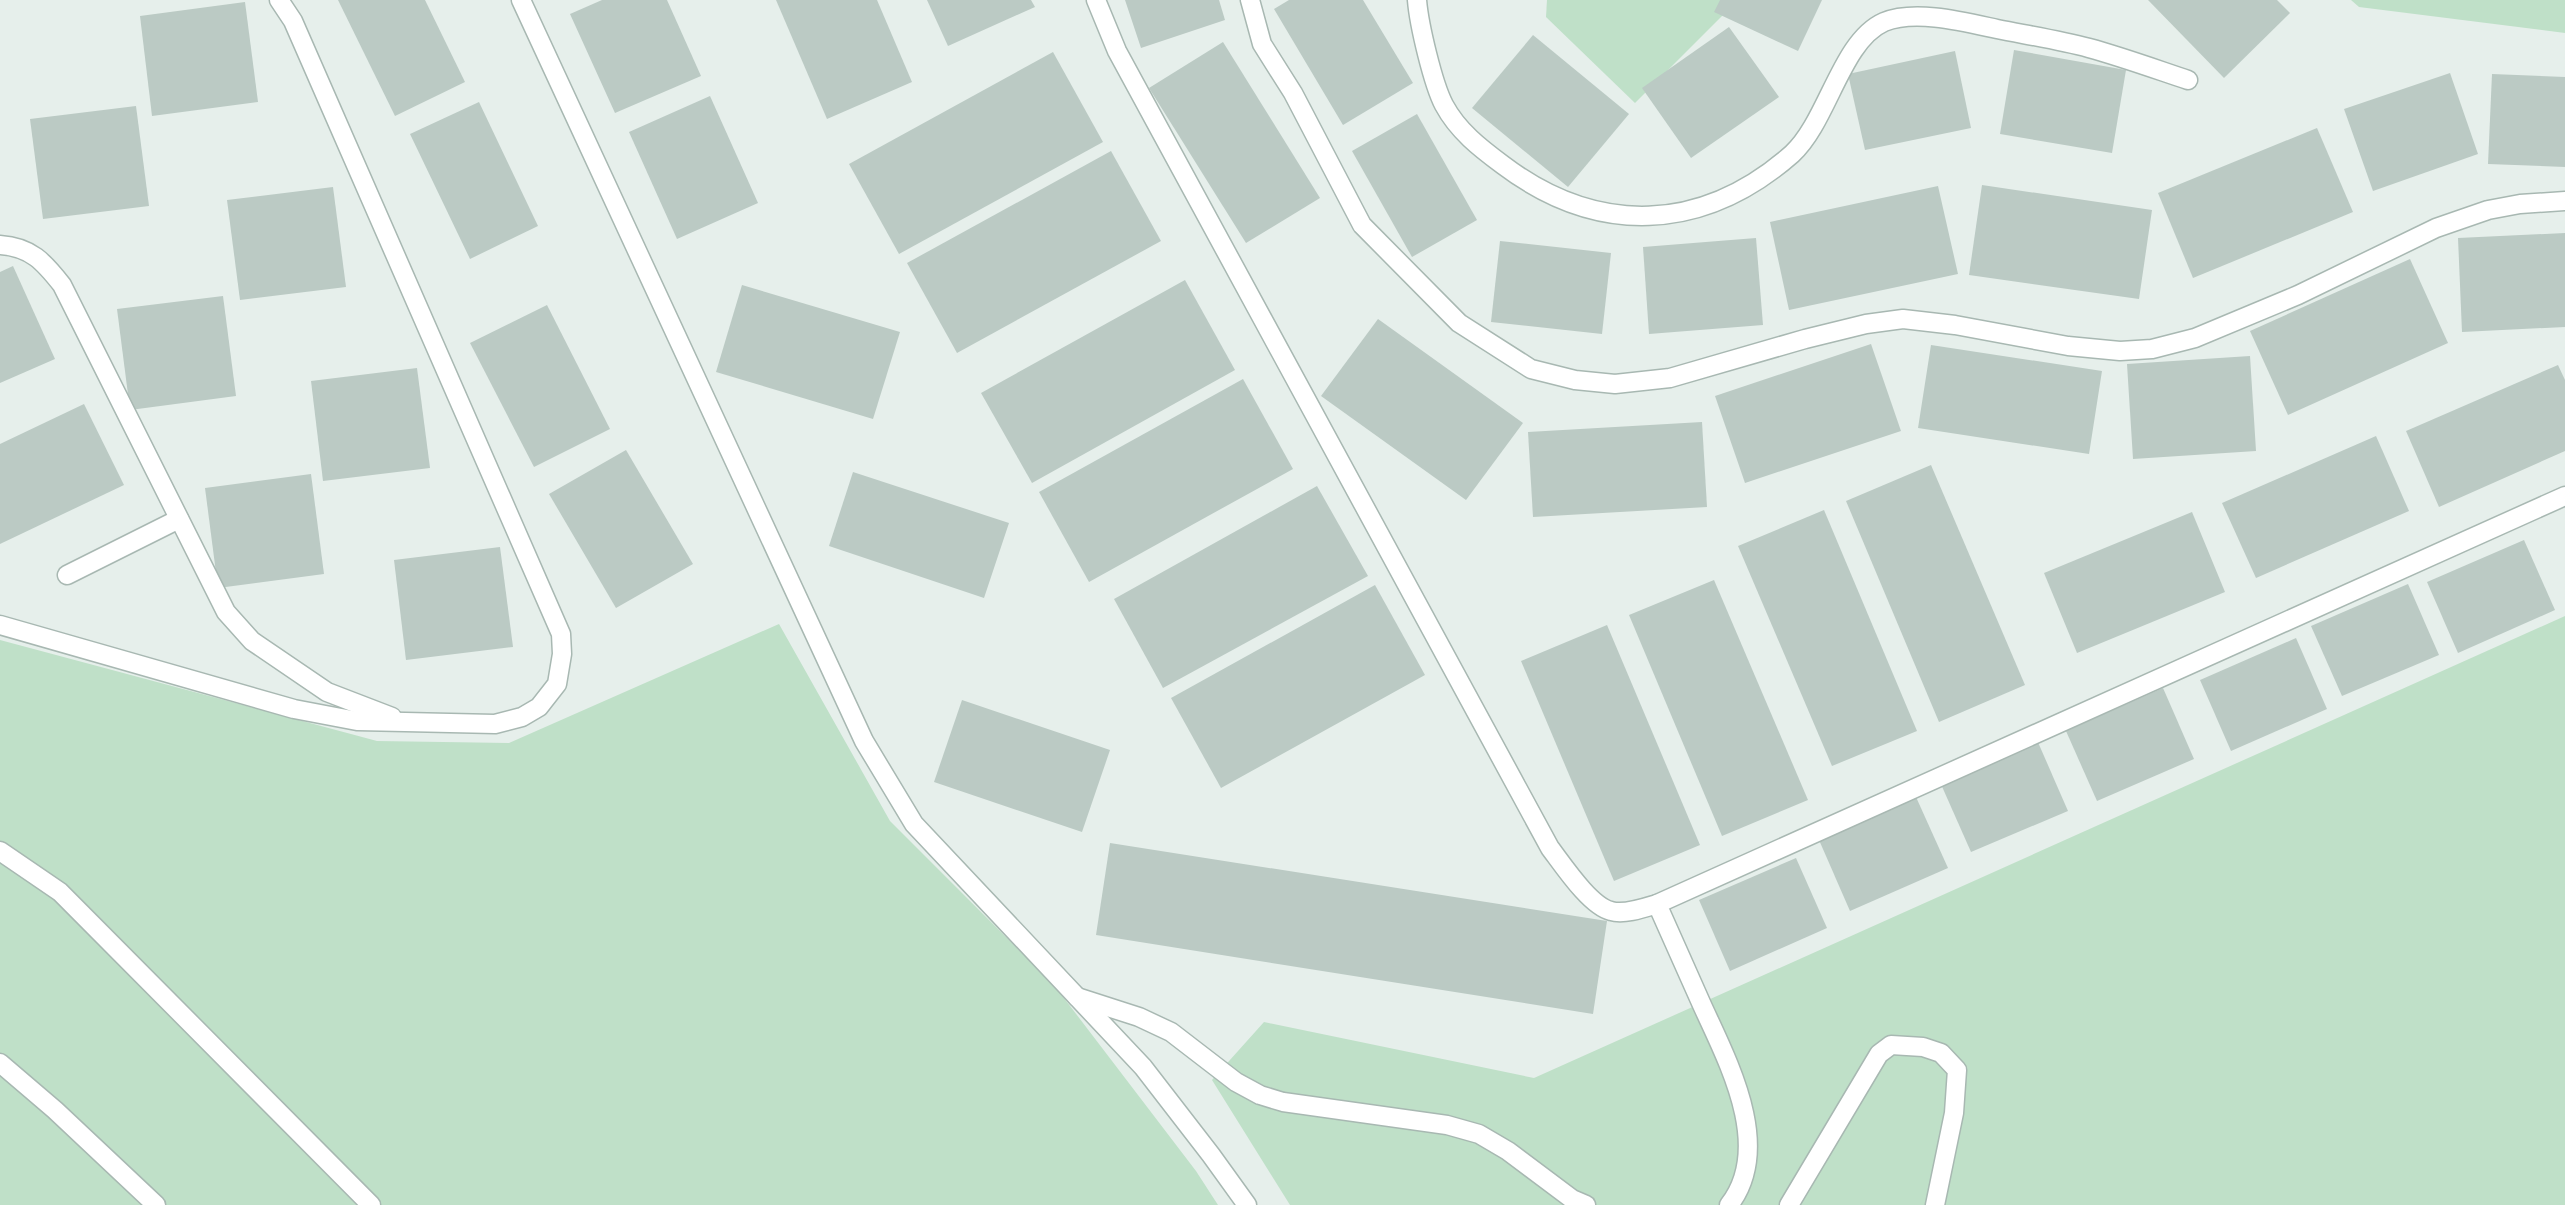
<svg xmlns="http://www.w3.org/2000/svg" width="2565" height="1205" viewBox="0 0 2565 1205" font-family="Roboto,sans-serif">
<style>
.green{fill:#bfe0c8}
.building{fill:#bbcac4}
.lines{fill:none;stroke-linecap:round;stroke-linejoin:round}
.service-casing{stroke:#a8b8b2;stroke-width:21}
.minor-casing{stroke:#a8b8b2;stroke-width:21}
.service{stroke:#fff;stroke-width:18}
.minor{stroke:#fff;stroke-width:18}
</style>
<rect width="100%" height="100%" fill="#e6efeb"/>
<g class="green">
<polygon points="1547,0 1731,0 1726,12 1635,103 1546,17"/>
<polygon points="2351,0 2565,0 2565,33 2359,7"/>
<polygon points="2565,616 2565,1205 1290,1205 1212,1080 1264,1022 1534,1078"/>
<polygon points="779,624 890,821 1054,985 1196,1171 1218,1205 0,1205 0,640 377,741 509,743"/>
</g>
<g class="building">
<polygon points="338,0 425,0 465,82 395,116"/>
<polygon points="602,0 667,0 701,76 615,113 570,14"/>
<polygon points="776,0 877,0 912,82 827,119"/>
<polygon points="927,0 1031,0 1035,7 948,46"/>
<polygon points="1125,0 1219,0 1225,20 1141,48"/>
<polygon points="1289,0 1363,0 1413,83 1343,125 1274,9"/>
<polygon points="1720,0 1822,0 1798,51 1714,12"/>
<polygon points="2148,0 2277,0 2290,13 2224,78"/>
<polygon points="245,2 258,102 152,116 140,16"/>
<polygon points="1729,27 1779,97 1691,158 1642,88"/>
<polygon points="1533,35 1629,114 1568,187 1472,108"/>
<polygon points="1223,42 1320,198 1246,243 1149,88"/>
<polygon points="2014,50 2126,70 2112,153 2000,134"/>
<polygon points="1955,51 1971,128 1865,150 1848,74"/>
<polygon points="1053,52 1103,142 899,254 849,164"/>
<polygon points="2450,73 2478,154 2373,191 2344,109"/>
<polygon points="2492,74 2565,77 2565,167 2488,164"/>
<polygon points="710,96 758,203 677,239 629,132"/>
<polygon points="479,102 538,226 470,259 410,134"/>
<polygon points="136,106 149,206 43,219 30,119"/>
<polygon points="1417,114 1477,220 1412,257 1352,151"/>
<polygon points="2317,128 2353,212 2193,278 2158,193"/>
<polygon points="1111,151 1161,241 957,353 907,263"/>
<polygon points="1982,185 2152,210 2139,299 1969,275"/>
<polygon points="1938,186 1958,274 1789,310 1770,222"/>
<polygon points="333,187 346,287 240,300 227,200"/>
<polygon points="2565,233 2565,327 2462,332 2458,238"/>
<polygon points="1756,238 1763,325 1649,334 1643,247"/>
<polygon points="1500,241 1611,253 1602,334 1491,322"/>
<polygon points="2410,259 2448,343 2288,415 2250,331"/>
<polygon points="13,266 55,359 0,383 0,272"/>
<polygon points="1185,280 1235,370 1032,483 981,393"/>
<polygon points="742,285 900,332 873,419 716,372"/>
<polygon points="223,296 236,396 130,410 117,309"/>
<polygon points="547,305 610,429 534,467 470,343"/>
<polygon points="1378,319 1523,423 1466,500 1321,396"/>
<polygon points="1871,344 1901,431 1745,483 1715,396"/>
<polygon points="1931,345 2102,371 2089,454 1918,428"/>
<polygon points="2250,356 2256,451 2133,459 2127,364"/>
<polygon points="2558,365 2565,380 2565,451 2439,507 2406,431"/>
<polygon points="417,368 430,468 323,481 311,381"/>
<polygon points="1243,379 1293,469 1089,582 1039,492"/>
<polygon points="84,404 124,485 0,544 0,444"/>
<polygon points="1702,422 1707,507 1533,517 1528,432"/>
<polygon points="2376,436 2409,511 2256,578 2222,503"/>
<polygon points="626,450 693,564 616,608 549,494"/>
<polygon points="1931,465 2025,685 1939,722 1846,501"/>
<polygon points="853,472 1009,523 984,598 829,546"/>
<polygon points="311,474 324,574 218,588 205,488"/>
<polygon points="1317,486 1368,576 1163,688 1114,599"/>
<polygon points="1824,510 1917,731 1832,766 1738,546"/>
<polygon points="2192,512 2225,592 2077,653 2044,573"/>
<polygon points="2524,540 2555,610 2458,653 2427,582"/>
<polygon points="500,547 513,647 406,660 394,560"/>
<polygon points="1714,580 1808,800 1722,836 1629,615"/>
<polygon points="2408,584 2439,655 2342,696 2311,626"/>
<polygon points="1375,585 1425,675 1221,788 1171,698"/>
<polygon points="1607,625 1700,845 1614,881 1521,661"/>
<polygon points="2296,638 2327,709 2231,751 2200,680"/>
<polygon points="2163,688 2194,759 2097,801 2066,731"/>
<polygon points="962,700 1110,750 1082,832 934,782"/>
<polygon points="2037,740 2068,811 1971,852 1940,782"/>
<polygon points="1916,797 1948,868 1850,911 1819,840"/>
<polygon points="1110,843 1607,921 1593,1014 1096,935"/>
<polygon points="1796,858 1827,928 1730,971 1699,900"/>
</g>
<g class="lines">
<defs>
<g id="service">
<path d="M1096 0 1117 51 1550 848C1563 865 1590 906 1611 911 1624 915 1644 908 1657 904"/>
<polyline points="1250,0 1262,44 1293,93 1362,225 1459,323 1531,369 1575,380 1615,384 1670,378 1805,339 1866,324 1903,319 1955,325 2068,346 2120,351 2152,349 2195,338 2298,295 2436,228 2488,210 2520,204 2565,201"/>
<path d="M1417 0C1419 25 1433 84 1444 105 1458 131 1480 148 1503 165 1597 236 1702 233 1792 154 1828 121 1841 41 1884 22 1915 9 1965 22 1997 29 2027 35 2059 40 2089 48 2122 57 2155 69 2188 80"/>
<path d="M0 245C31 247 44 262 62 285L226 612 252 641 327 692 392 717"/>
<polyline points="67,575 179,519"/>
<polyline points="0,625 294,709 357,721 405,722 495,724 522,717 539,707 557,684 562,654 561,634 293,21 279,0"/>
<polyline points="0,851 60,892 371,1205"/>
<polyline points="1077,997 1139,1017 1171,1032 1236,1082 1260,1095 1283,1102 1447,1125 1479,1134 1508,1151 1572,1199 1586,1205"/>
<path d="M1729 1205C1774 1147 1728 1062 1702 1005 1687 971 1672 938 1657 904L2565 496"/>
<polyline points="1789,1205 1879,1054 1891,1045 1923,1047 1941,1053 1957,1070 1954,1113 1935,1205"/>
</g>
<g id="minor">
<polyline points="521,0 864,741 914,824 1143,1067 1211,1155 1247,1205"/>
<polyline points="0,1063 55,1110 156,1205"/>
</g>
</defs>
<use href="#service" class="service-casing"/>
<use href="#minor" class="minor-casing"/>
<use href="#service" class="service"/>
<use href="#minor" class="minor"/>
</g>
</svg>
